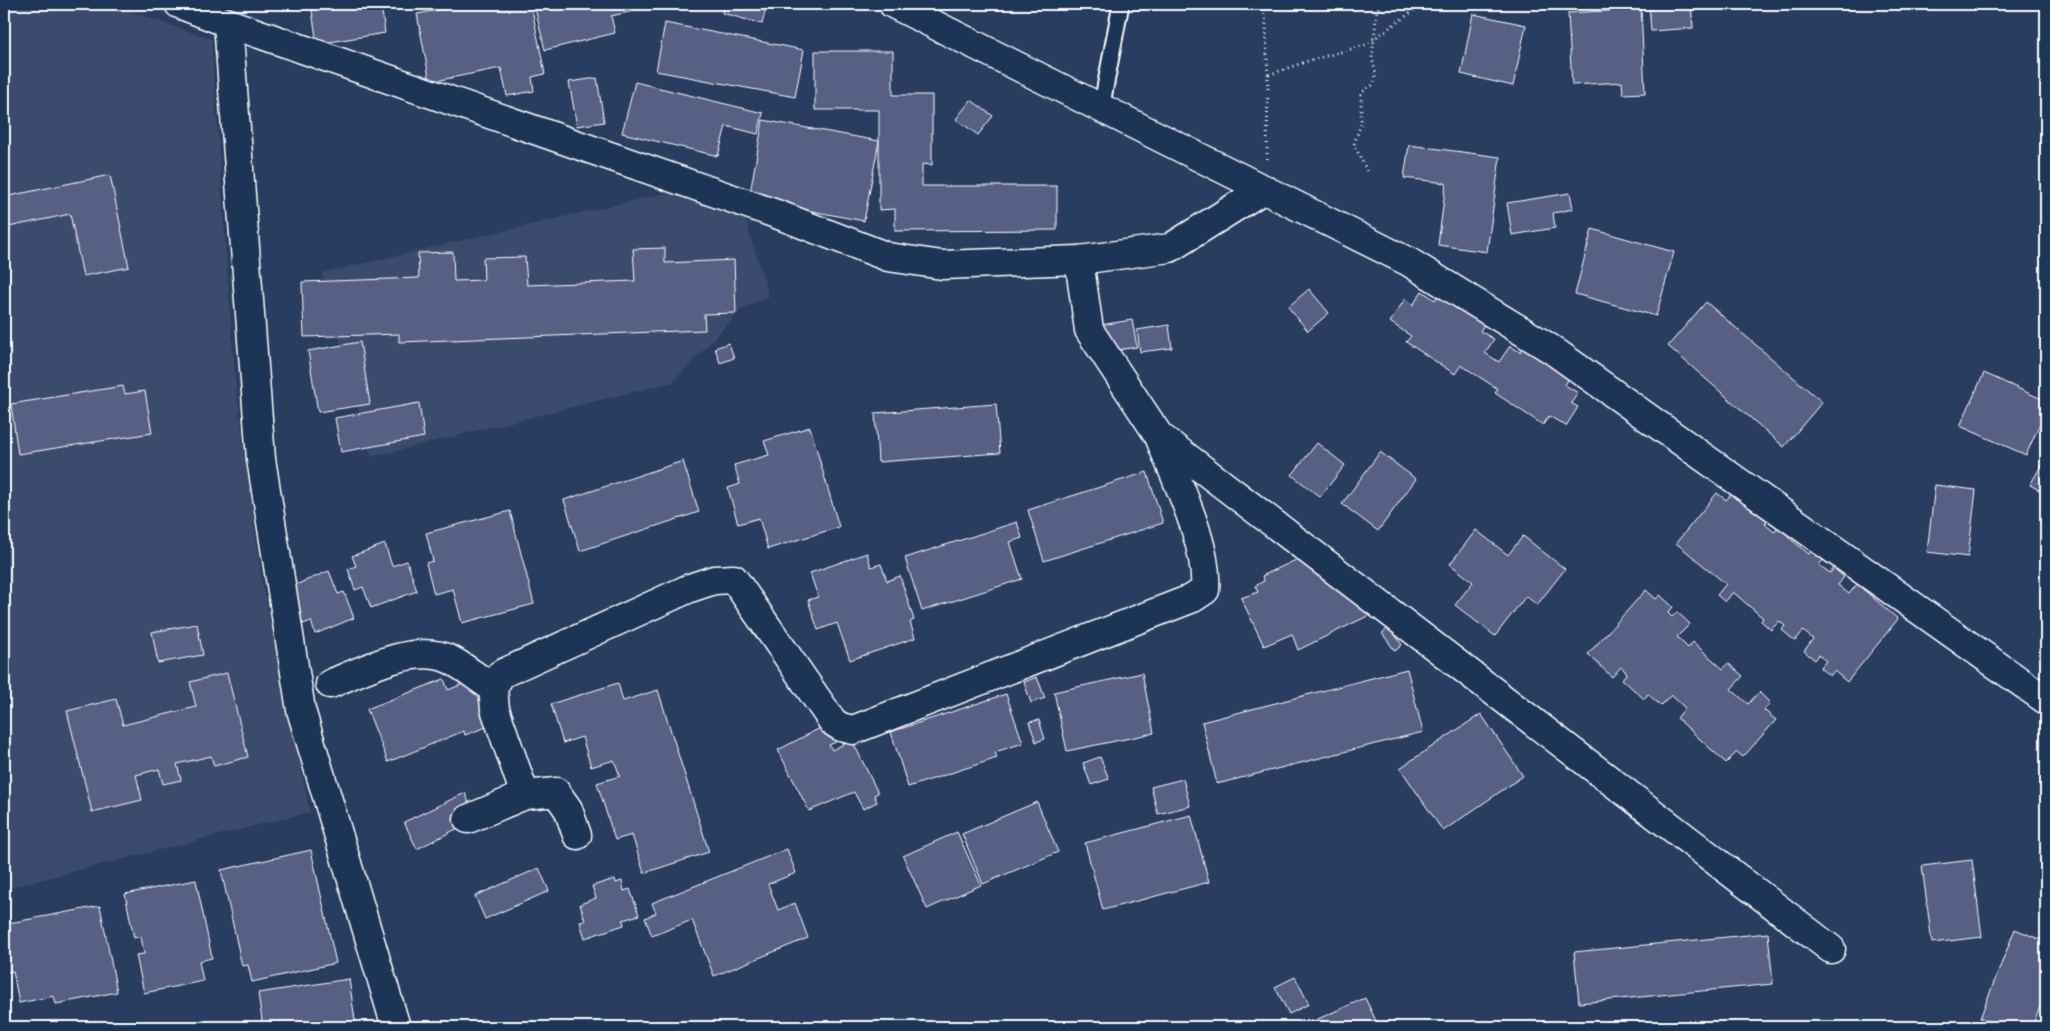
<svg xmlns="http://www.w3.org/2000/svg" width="2050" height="1031" viewBox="0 0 2050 1031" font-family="Sriracha,sans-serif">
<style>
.built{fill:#3b4b6e}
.building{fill:#595f84;stroke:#fff}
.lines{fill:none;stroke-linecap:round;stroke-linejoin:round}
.lane-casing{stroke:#fff;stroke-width:19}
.street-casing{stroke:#fff;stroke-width:31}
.secondary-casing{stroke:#fff;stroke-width:31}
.path{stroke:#fff;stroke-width:3;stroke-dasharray:1 4;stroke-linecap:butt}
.lane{stroke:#1d3557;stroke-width:15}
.street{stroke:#1d3557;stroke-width:28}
.secondary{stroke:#1d3557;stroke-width:28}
</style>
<rect width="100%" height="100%" fill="#293d60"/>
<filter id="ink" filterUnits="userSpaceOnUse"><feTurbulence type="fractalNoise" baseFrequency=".02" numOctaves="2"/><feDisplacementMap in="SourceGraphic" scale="10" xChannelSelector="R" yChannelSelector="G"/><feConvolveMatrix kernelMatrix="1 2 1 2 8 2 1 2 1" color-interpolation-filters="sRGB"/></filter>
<g filter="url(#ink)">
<g class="built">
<polygon points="4,4 109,4 211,39 235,379 261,577 310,812 4,889"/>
<polygon points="692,187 742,209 769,296 742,309 673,382 371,457 322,273"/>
</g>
<g class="building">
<polygon points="311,4 381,4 385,33 317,44"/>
<polygon points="469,4 531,4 545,74 532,77 534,91 507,96 501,68 430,82 417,14"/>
<polygon points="534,4 632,4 634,11 611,16 615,33 545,50"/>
<polygon points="724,4 767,4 762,24 722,13"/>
<polygon points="1649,4 1691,4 1693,28 1651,31"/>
<polygon points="1641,9 1645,93 1623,94 1622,82 1572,85 1568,13"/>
<polygon points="1473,14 1526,25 1513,86 1461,74"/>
<polygon points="665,23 804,50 795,97 656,71"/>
<polygon points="815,51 893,51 893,95 932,95 932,165 922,164 922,186 1057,186 1057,230 895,231 895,209 879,210 879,110 815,110"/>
<polygon points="597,78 604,122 577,126 569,82"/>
<polygon points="635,82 763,113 758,134 726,126 718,156 622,133"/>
<polygon points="971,100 993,116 978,135 956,119"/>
<polygon points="763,120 879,141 864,221 749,199"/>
<polygon points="1409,145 1500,157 1487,252 1438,245 1446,183 1404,178"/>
<polygon points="110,175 129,267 83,276 70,214 4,228 4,197"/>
<polygon points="1570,193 1573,209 1553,213 1555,228 1512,235 1507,203"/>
<polygon points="1592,229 1674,252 1656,316 1575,294"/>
<polygon points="665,248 665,263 734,260 736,313 704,314 705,330 399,342 399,334 304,337 302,282 419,278 418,253 453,252 454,281 484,280 483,258 525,257 527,285 635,281 633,249"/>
<polygon points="1309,289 1329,313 1308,331 1288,307"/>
<polygon points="1422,291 1435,300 1440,292 1486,322 1480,331 1494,339 1485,353 1499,362 1510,346 1520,352 1526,344 1572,373 1565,385 1578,393 1571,403 1578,407 1566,426 1549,416 1543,425 1495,393 1498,389 1461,365 1455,374 1406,342 1411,336 1390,322 1405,299 1413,305"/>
<polygon points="1706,302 1822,402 1784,447 1668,346"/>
<polygon points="1132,320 1137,347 1098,353 1094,326"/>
<polygon points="1169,325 1172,348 1140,352 1137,330"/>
<polygon points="360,342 370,404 318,412 308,351"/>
<polygon points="729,343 734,358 720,363 715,348"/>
<polygon points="1984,373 2046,401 2046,410 2026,455 1960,426"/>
<polygon points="123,386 125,394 145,391 152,433 18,454 11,404"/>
<polygon points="419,403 424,437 341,452 335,418"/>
<polygon points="996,404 1000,453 878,462 875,413"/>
<polygon points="810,427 839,527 768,549 759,518 738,524 728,488 740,484 734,465 769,455 764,441"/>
<polygon points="1317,443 1345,465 1320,497 1292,475"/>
<polygon points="1380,452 1416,479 1378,531 1342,504"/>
<polygon points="2046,457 2046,494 2030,485"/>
<polygon points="683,461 699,512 580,551 564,500"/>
<polygon points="1147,472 1163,523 1044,561 1028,510"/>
<polygon points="1935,485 1976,490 1968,557 1927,552"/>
<polygon points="1734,491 1771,517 1765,524 1774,532 1782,522 1793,531 1788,537 1809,554 1816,546 1827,555 1819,565 1830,573 1834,568 1844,577 1838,585 1849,594 1857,584 1898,619 1847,682 1834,671 1830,676 1820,668 1826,661 1819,655 1815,660 1804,651 1813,639 1803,631 1795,641 1782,630 1785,626 1779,621 1771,630 1761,621 1763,618 1733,592 1725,602 1717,595 1726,584 1676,543 1717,493 1726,500"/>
<polygon points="510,511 534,604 462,623 453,589 434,594 426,563 433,561 426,533"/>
<polygon points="1017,522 1022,538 1010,542 1022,579 922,611 905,558"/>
<polygon points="1476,530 1508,555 1523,536 1565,569 1537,605 1526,596 1495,636 1455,605 1473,582 1450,564"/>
<polygon points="385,544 392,566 407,561 417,591 371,608 363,587 355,590 348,569 356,566 352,556"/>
<polygon points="867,553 871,567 881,564 887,581 900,576 914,620 910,622 915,638 850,660 837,623 818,630 808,600 818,597 810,573"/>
<polygon points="1298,559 1376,612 1298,650 1292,634 1264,646 1241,598 1258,592 1255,586 1264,581 1262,576"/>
<polygon points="329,571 338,594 344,592 354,618 315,634 311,621 303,624 288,588"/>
<polygon points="1646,590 1656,599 1660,595 1673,607 1668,613 1672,617 1677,612 1690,624 1677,637 1688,648 1693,642 1723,669 1728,663 1743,676 1731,689 1748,704 1759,692 1770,703 1764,710 1776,720 1743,757 1737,752 1726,763 1677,718 1685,708 1671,695 1661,706 1648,694 1644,699 1622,679 1627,673 1621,667 1612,677 1588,654"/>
<polygon points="197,624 203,655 158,663 152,632"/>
<polygon points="1390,627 1402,645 1395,651 1382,633"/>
<polygon points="1407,669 1423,732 1217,784 1202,722"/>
<polygon points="227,673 248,757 214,766 211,756 177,764 181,780 163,784 159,769 136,775 142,800 92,812 67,711 116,699 123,725 196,707 190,682"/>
<polygon points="1142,673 1154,733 1067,751 1054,692"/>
<polygon points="482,676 500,722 465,735 464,731 388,762 367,709 444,679 448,690"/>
<polygon points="1037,677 1045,698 1031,703 1024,682"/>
<polygon points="618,683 623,701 658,690 709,852 644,873 632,835 615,840 597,783 620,776 614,760 591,767 582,737 563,743 551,704"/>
<polygon points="1006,694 1023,743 995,752 997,758 908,787 891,732"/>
<polygon points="1481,714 1523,776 1443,831 1400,768"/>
<polygon points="1039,720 1045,739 1036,742 1029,722"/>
<polygon points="828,724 836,742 829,745 832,750 852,740 878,793 874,795 877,802 863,809 854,792 809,811 778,750"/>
<polygon points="1100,757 1109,779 1091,785 1083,763"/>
<polygon points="1183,779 1190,806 1158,814 1151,787"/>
<polygon points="465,793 476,819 417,849 404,822"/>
<polygon points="1037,802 1058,852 983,884 962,834"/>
<polygon points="1191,815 1209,882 1103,910 1085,843"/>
<polygon points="957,832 981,885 927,909 903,856"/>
<polygon points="787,849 796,873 768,884 778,910 795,903 808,938 714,976 692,920 652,936 645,918 656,913 652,903"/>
<polygon points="311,850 336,963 252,982 248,965 242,966 221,870"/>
<polygon points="1972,860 1982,937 1932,943 1922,866"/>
<polygon points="539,868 549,891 485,919 475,896"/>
<polygon points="615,879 616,883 622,881 624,891 630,889 639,915 623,920 624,925 585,938 580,922 585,921 580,904 596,898 592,886"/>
<polygon points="196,880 212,958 199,961 203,981 144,993 136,955 144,954 141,936 134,938 125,894"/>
<polygon points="100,906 117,992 56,1004 54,996 19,1003 13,971 4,973 4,924"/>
<polygon points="2015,929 2046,942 2046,991 2032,1027 2003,1027 1980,1018"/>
<polygon points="1768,933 1773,984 1579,1003 1574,952"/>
<polygon points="1295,977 1309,1004 1289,1014 1275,987"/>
<polygon points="349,979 356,1027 263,1027 258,993"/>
<polygon points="1365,998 1379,1027 1300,1027"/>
</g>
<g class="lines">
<defs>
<polyline id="lane" points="1101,109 1121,4"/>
<g id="street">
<polyline points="179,4 228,23 261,459 301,710 396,1027"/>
<polyline points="228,23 779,215 888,257 942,265 1079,260 1170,248 1264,189"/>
<polyline points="1079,260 1089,330 1159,436 1831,949"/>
<path d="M330 684C363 670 417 642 451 660 466 668 479 679 493 688"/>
<polyline points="525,795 556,792 568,809 577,835"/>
<path d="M468 819 525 795 495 709 493 688 501 674 690 588 714 580 734 579 833 722 841 727 853 730 1193 598 1205 590C1209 544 1175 479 1159 436"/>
</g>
<polyline id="secondary" points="893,4 1409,262 1551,349 2046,700"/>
</defs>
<use href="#lane" class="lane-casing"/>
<use href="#street" class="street-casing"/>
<use href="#secondary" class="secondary-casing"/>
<g class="path">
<path d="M1263 4C1268 28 1266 51 1268 75"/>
<polyline points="1267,159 1268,75 1305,62 1365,45 1423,4"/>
<polyline points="1367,171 1354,144 1361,124 1361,93 1374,84 1376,74 1372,58 1377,10 1381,4"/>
</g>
<use href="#lane" class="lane"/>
<use href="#street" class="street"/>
<use href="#secondary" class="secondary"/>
</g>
</g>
<rect width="2050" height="1031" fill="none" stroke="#1d3557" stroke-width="20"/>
<rect x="10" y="10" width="2030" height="1011" fill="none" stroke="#fff" stroke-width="2" filter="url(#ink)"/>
</svg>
